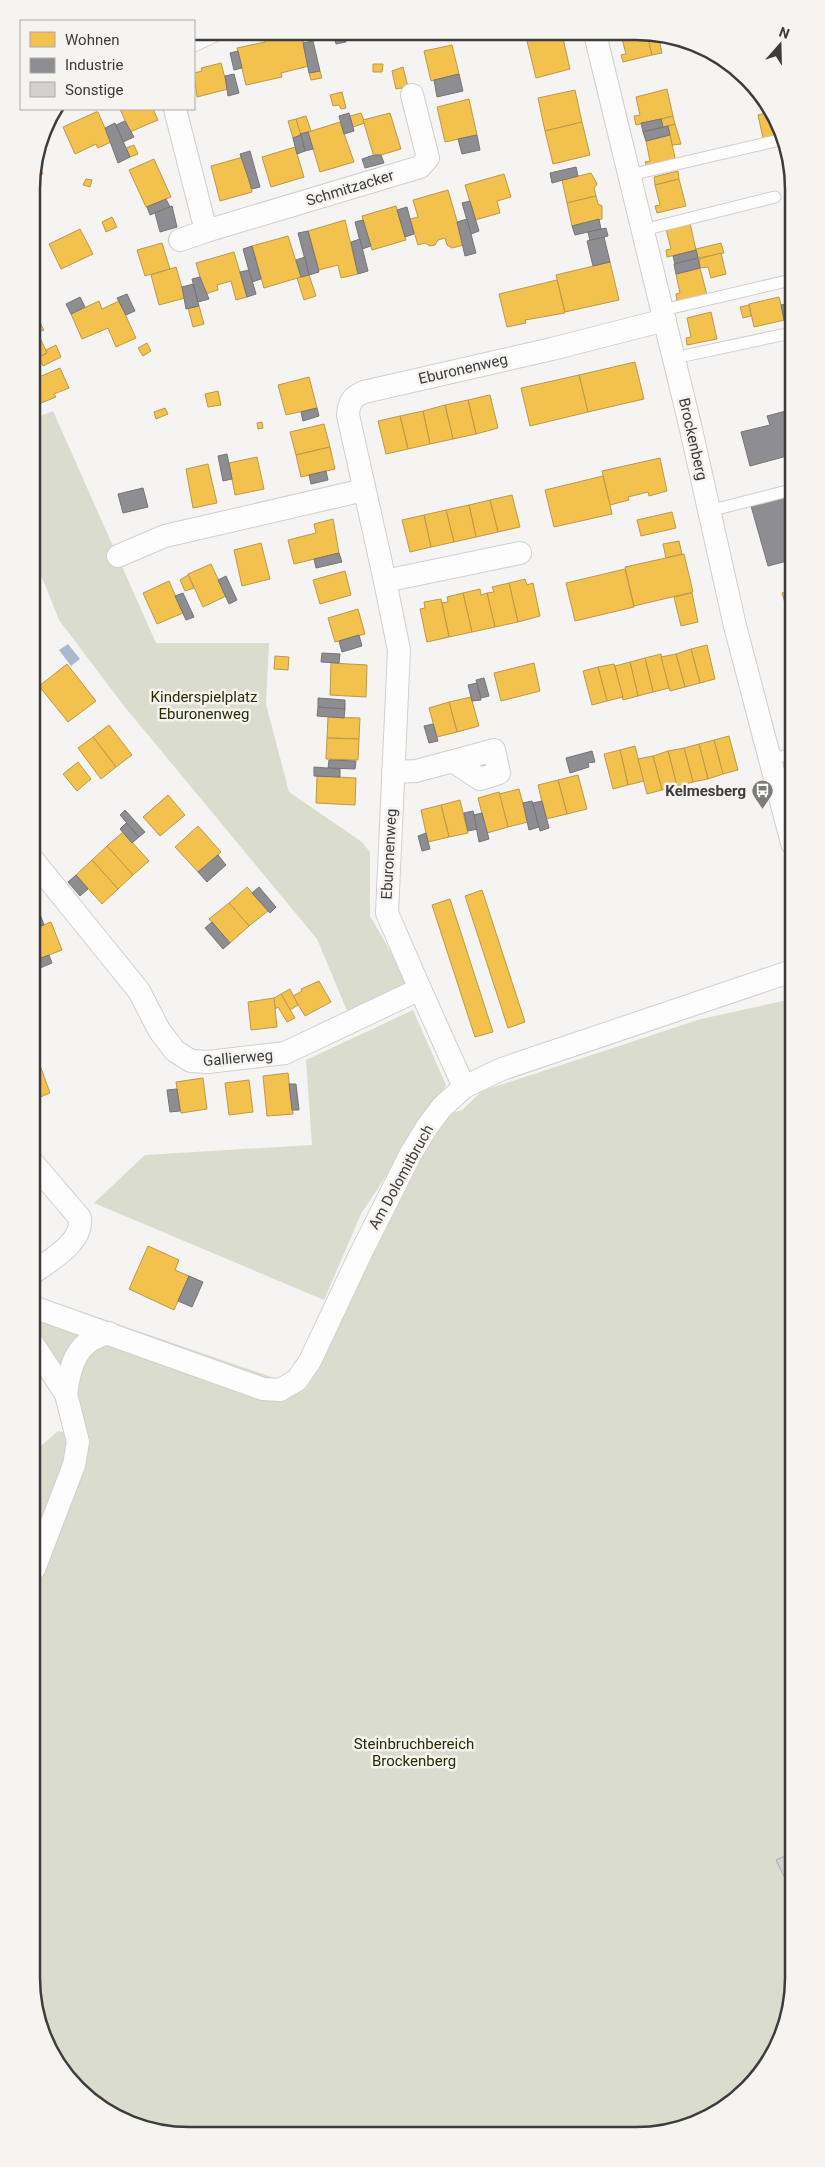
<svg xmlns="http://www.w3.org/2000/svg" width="825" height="2167" viewBox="0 0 825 2167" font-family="Roboto,sans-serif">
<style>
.green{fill:#dadccd}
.water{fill:#aabace}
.homes{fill:#f2c14e;stroke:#bc9948}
.industry{fill:#8d8d92;stroke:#757578}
.building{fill:#d2d1d0;stroke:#acabab}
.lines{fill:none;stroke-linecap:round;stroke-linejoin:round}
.service-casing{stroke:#d0cfce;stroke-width:13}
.minor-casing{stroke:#d0cfce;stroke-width:24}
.service{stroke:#fefdfd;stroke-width:11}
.minor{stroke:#fefdfd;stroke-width:22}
.labels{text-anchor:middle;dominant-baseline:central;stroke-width:5;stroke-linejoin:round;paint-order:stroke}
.street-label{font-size:15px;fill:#3d3c3b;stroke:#f6f4f1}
.park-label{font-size:15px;fill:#292d00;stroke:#f6f4f1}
.poi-label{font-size:15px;font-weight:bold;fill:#3d3c3b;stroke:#f6f4f1;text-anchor:end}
.rim{fill:none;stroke:#3d3c3b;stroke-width:2.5}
</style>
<rect width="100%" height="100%" fill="#f5f4f2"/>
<g class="green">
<polygon points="53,411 156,643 269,643 266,704 289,792 362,842 370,852 370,916 410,985 348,1013 317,939 124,706 59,620 32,552 32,419"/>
<polygon points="792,999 793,1988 782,2038 755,2082 715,2114 667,2133 159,2133 119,2119 78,2090 52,2057 34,2009 34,1452 58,1431 88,1438 89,1435 33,1326 33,1295 306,1389 413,1162 448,1114 462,1110 482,1091 701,1019"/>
<polygon points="413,1010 446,1085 361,1214 324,1300 94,1203 145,1155 312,1145 306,1060"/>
</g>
<polygon class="water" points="68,644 80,659 71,666 59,650"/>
<g class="homes">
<polygon points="290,32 301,32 309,66 281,73 282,77 246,85 237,48 265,42 264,36"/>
<polygon points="525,33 562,34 570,69 536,78"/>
<polygon points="625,34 647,34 652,55 623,62 621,55 626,54 621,35"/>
<polygon points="647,34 658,34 662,53 652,55"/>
<polygon points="658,34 667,34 674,37 659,41"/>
<polygon points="452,45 459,74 431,81 424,51"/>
<polygon points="221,63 228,89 197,97 194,73 202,71 201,68"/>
<polygon points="373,64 383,64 382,72 373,72"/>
<polygon points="403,67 408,87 396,89 392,71"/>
<polygon points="320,71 322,78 311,80 309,73"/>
<polygon points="667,89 673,116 636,125 634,116 640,115 636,97"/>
<polygon points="575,90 582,122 545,131 538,98"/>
<polygon points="342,92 346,108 341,109 339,105 333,106 330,95"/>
<polygon points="469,99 477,135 445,142 437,107"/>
<polygon points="120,109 153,109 158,120 130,132"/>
<polygon points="773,111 782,134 763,138 758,115"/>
<polygon points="96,112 98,112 111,142 98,148 96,144 75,154 63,127"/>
<polygon points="361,113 365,123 353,127 350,116"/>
<polygon points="390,113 401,149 374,157 363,120"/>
<polygon points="306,116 311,131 300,134 296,119"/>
<polygon points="673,116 675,124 663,127 661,119"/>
<polygon points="296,119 301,135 293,138 288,121"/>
<polygon points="340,122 354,162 320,172 308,132"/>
<polygon points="582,122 590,155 553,164 545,131"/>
<polygon points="675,124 681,144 672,145 668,126"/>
<polygon points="670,135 676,162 647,169 645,162 650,161 646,141"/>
<polygon points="134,145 138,154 130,157 126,148"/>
<polygon points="295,147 304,177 271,187 262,157"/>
<polygon points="789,153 791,158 790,181 784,155"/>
<polygon points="243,157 252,192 220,201 211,166"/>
<polygon points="37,159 43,174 32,178"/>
<polygon points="154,159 171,197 146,207 129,170"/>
<polygon points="678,171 679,179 655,185 654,177"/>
<polygon points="591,173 597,184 594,188 596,196 567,203 562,180"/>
<polygon points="504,174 511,197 497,201 500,213 475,220 465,185"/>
<polygon points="86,179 92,180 90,187 83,185"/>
<polygon points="679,179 686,206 657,213 655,206 660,205 655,185"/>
<polygon points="448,190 464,245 452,248 447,245 445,238 438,240 435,245 430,246 425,243 418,245 410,219 418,217 413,200"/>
<polygon points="596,196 598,204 602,206 602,219 572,226 567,203"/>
<polygon points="396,206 406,240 372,250 362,216"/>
<polygon points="112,217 117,227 106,232 102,222"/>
<polygon points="345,220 358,274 341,278 338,265 319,270 308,231"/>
<polygon points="690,223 696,250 667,257 666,250 671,249 666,229"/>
<polygon points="80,229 93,254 61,269 49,244"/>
<polygon points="288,236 301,277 264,288 252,246"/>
<polygon points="162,243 170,269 145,276 137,250"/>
<polygon points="721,243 724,253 698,258 696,249"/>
<polygon points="234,252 247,297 236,300 231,281 217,285 218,290 205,294 196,263"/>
<polygon points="721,253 726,274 711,278 708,267 700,268 699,259"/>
<polygon points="610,262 619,300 565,312 556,275"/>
<polygon points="176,267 185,298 159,305 151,275"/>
<polygon points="700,268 707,295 677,301 676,294 680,293 676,274"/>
<polygon points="309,275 316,296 304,300 297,278"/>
<polygon points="557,280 565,313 525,320 526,323 507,327 499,294"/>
<polygon points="779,297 785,320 754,327 749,304"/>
<polygon points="99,301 102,309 119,301 136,338 116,347 108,328 82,339 71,314"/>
<polygon points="749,305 751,316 743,318 740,307"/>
<polygon points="199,306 204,324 193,327 188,308"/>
<polygon points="711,312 717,339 687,345 686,338 691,337 687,318"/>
<polygon points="39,321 44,330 32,334 32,324"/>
<polygon points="37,331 47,353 32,361 32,334"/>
<polygon points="147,343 151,351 143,356 138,348"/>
<polygon points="56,345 61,357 43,366 39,357 47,353 46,350"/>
<polygon points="635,362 644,399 588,412 579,375"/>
<polygon points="60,368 69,388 54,394 56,397 36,405 32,396 32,380"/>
<polygon points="579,375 588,412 530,426 521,388"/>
<polygon points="309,377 317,408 286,415 278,385"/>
<polygon points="218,391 221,405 208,407 205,394"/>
<polygon points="490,395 498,428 476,434 468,400"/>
<polygon points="468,400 476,434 453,439 445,405"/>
<polygon points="445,405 453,439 430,444 423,411"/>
<polygon points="165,408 168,414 156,419 154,412"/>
<polygon points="423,411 430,444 408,449 400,416"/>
<polygon points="400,416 408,449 386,454 378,421"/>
<polygon points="262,422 263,428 258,429 257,423"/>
<polygon points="324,424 330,447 296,455 290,432"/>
<polygon points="330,447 335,469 301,477 296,455"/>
<polygon points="257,457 264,489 235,495 229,463"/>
<polygon points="660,458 667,491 649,496 648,492 628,497 629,500 610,505 602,471"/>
<polygon points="208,464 217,503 193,508 186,469"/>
<polygon points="603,476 612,514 554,527 545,490"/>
<polygon points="512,495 520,527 498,532 490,500"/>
<polygon points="490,500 498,532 476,537 469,505"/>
<polygon points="469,505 476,537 454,542 446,510"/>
<polygon points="446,510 454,542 431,547 424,515"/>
<polygon points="672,512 676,528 641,536 637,520"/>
<polygon points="424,515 431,547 410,552 402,520"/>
<polygon points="333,519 339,553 294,564 288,540 316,533 314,524"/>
<polygon points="679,541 682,554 666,558 663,544"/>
<polygon points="261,543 270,579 242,586 234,550"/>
<polygon points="684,554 693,592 634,606 625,567"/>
<polygon points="211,564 226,596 203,607 188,574"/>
<polygon points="625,569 634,607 575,621 566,583"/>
<polygon points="345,571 351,595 320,604 313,580"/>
<polygon points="188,575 194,588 185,591 180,580"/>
<polygon points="525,579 527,585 533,583 540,616 518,622 509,583"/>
<polygon points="169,581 183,613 157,624 143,593"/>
<polygon points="509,583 518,622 495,627 487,593 494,592 492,587"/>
<polygon points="480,589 481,595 487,593 495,627 472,632 463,593"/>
<polygon points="791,589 791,605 788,605 785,603 782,593"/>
<polygon points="463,593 472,632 449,637 442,603 448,602 447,597"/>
<polygon points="692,593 698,622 681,626 674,597"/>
<polygon points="441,599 449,637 427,642 420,609 425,608 424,602"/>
<polygon points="358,609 365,634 335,642 328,618"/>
<polygon points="707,645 715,679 700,683 691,649"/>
<polygon points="691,649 700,683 685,687 676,654"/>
<polygon points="661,654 669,688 653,692 645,658"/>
<polygon points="676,654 685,687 670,691 661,657"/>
<polygon points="275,656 289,657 288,670 274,669"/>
<polygon points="645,658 653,692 638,696 630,662"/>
<polygon points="630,662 638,696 623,700 615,666"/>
<polygon points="331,663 367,665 366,697 330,695"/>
<polygon points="534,663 540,691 501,701 494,673"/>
<polygon points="67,664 96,701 68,722 39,686"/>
<polygon points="614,664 623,697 607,701 598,667"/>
<polygon points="598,667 607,701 592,705 583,671"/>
<polygon points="471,697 479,726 457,732 449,702"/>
<polygon points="449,702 457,732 437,737 429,708"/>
<polygon points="328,717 360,718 359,739 327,738"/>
<polygon points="109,725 132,755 116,767 93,737"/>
<polygon points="729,736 738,770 723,774 714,740"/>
<polygon points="93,737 116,767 101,779 78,748"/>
<polygon points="327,738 359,739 358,760 326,759"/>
<polygon points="714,740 723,774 708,779 699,744"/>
<polygon points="699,744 708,779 693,782 684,748"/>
<polygon points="635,746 644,781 628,785 620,750"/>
<polygon points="684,748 693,782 677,786 668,751"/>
<polygon points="620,750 628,785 613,789 604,754"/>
<polygon points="668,751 677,786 662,790 653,756"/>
<polygon points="653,756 662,790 647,794 638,759"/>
<polygon points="78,762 91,779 77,791 63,774"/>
<polygon points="578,775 587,809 567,814 558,780"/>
<polygon points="317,776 356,778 355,805 316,803"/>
<polygon points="558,780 567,814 546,819 538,785"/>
<polygon points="519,789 528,822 508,827 499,794"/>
<polygon points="499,792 508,827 487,833 478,798"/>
<polygon points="168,795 185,815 160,836 143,817"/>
<polygon points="460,800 468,833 449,837 441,805"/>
<polygon points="441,805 449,837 428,842 421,810"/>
<polygon points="198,826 221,852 198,872 175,847"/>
<polygon points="123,832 149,861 133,875 107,846"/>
<polygon points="107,846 133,875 118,889 92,860"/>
<polygon points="92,860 118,889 102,904 76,875"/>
<polygon points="247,887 268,911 249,926 229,903"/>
<polygon points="482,890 525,1022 508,1028 465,896"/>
<polygon points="450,899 493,1032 475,1037 432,905"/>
<polygon points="229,903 249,926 230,943 209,919"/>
<polygon points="51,922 62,950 33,961 33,929"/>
<polygon points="319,981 331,1002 305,1016 293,996 302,991 301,989"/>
<polygon points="290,989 298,1005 290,1010 281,994"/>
<polygon points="281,994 295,1018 287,1022 278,1007 275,1009 274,998"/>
<polygon points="274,998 277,1027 251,1030 248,1002"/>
<polygon points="33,1046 50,1093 33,1100"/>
<polygon points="288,1073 293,1114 267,1116 263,1076"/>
<polygon points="203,1078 207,1109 181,1113 176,1082"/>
<polygon points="249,1080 253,1112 229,1115 225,1083"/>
<polygon points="148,1246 179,1260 175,1270 189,1276 174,1310 129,1289"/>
</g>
<g class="industry">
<polygon points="333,32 343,32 346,42 336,44"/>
<polygon points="313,41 320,71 309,73 303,43"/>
<polygon points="238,51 242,68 234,70 230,53"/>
<polygon points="234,74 239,93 228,96 225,76"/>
<polygon points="459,74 463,91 437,97 434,80"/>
<polygon points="349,113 354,131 344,134 339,116"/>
<polygon points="661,119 663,127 643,132 641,123"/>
<polygon points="125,121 134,137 123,142 116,125"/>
<polygon points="115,123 130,157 118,163 105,128"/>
<polygon points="668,126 670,135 646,141 643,132"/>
<polygon points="308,132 313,149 305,151 300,134"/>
<polygon points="301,135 305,151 297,154 293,138"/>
<polygon points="477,135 480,150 462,154 458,139"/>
<polygon points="250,151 260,187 252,189 240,154"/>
<polygon points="374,155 381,155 384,163 365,168 362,159"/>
<polygon points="576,167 578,176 552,183 550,173"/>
<polygon points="166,199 170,207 150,215 147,207"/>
<polygon points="470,201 479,231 471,234 462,203"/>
<polygon points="172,206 177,227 160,232 155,213"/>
<polygon points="407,207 414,234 405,237 397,210"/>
<polygon points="467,219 476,253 465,256 457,222"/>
<polygon points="599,219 601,229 575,235 572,226"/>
<polygon points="363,220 371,246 362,249 355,222"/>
<polygon points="606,228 608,236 590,241 588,232"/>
<polygon points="308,231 319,272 309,275 298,233"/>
<polygon points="604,237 610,262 593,266 587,241"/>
<polygon points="360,239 368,271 358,274 351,242"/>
<polygon points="252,246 261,279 252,282 243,249"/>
<polygon points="696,250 698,258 675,264 673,256"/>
<polygon points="305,257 309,275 301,277 296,260"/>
<polygon points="698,258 700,268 676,274 674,264"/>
<polygon points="249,270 256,294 247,297 240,272"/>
<polygon points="200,277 209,299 198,302 192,279"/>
<polygon points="193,284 199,306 186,309 182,287"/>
<polygon points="127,294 135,311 126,315 117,298"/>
<polygon points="80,297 85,307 71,314 66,304"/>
<polygon points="790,303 791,318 784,320 781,305"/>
<polygon points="791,406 791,431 785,407"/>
<polygon points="317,408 319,416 303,421 301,412"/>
<polygon points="786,411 791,431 791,440 784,442 787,456 750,466 741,432 770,425 767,416"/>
<polygon points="791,440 791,455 787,456 784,442"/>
<polygon points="227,454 232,479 223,481 218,456"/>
<polygon points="326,471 328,480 311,484 309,475"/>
<polygon points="143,488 148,507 123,513 118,494"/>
<polygon points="785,497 791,519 791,560 768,566 751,506"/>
<polygon points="339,553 342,562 316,568 314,559"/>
<polygon points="226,576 237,600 229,604 218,580"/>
<polygon points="183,593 194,617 186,620 175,596"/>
<polygon points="359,635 362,646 342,652 339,641"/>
<polygon points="322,653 340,654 339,663 321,662"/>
<polygon points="484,678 489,696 481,698 476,680"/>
<polygon points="477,683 481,700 472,701 468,685"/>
<polygon points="318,698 345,700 345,709 318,707"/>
<polygon points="318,707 345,709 344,718 317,716"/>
<polygon points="433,724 438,741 429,743 424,726"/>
<polygon points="592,751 595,762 588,763 589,767 570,773 566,758"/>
<polygon points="329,760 356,761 355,769 328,768"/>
<polygon points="314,767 340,769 340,777 314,776"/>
<polygon points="532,801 539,827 529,830 523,803"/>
<polygon points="542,801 549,828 540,831 533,803"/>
<polygon points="125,810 145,832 139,837 120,815"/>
<polygon points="473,811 478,829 468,831 464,813"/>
<polygon points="482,813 489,839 479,842 474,815"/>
<polygon points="126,823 139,837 132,843 120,829"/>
<polygon points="426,833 430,849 422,851 418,836"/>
<polygon points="218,855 226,865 207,882 198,872"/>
<polygon points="76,875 88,889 80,896 68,882"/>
<polygon points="259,887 276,907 270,913 252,893"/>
<polygon points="40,914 44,925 33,929 33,916"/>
<polygon points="212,922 230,943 223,949 205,928"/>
<polygon points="49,955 52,963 33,971 33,961"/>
<polygon points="289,1084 296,1084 299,1110 292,1110"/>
<polygon points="177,1089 180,1111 170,1112 167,1090"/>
<polygon points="189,1276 203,1282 192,1307 178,1301"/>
</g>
<polygon class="building" points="793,1852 793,1895 776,1860"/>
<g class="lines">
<defs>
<g id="service">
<polyline points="630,175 784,139"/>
<polyline points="643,230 775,197"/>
<polyline points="663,310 791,280"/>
<polyline points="674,358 791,333"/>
<polyline points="709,511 791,490"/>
<polyline points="770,759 792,754"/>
</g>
<g id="minor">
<polyline points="595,34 690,425 735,626 792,843"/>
<polyline points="194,40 213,31"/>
<polyline points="175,109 206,231 420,167 428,158 412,95"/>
<polyline points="180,240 206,231"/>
<path d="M520 553 385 581 348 415C349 402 352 397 364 392L552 349 665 320"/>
<polyline points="118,556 165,536 364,490"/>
<polyline points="385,581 399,650 387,913 420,989"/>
<polyline points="393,772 416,771 494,750 499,773 480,779 453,761"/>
<polyline points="33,860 139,991 159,1030 175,1051 191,1061 208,1062 285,1053 420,989 464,1087"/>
<path d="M33 1163 80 1218C83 1243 51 1259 33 1273"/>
<polyline points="33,1307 263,1389 280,1390 297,1380 310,1361 360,1255 410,1155 427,1127 442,1107 464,1087 502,1069 792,971"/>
<polyline points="33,1344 66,1394 78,1442 74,1465 34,1569"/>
<path d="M66 1394C70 1364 77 1340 109 1333"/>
</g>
</defs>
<use href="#service" class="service-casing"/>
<use href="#minor" class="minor-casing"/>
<use href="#service" class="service"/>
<use href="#minor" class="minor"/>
</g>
<defs>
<symbol id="bus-pin" viewBox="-11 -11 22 30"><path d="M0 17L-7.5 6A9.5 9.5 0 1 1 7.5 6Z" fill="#7d7c7b" stroke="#f6f4f1"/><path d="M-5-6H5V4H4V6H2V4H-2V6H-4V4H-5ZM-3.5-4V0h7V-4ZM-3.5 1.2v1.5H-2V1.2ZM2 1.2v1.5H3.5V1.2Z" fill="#fff"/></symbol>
</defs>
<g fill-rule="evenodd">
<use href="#bus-pin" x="750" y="778" width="25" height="34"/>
</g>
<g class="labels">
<g class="street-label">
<text transform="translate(350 188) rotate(-17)">Schmitzacker</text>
<text transform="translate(463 369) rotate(-13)">Eburonenweg</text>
<text transform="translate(693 439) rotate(77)">Brockenberg</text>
<text transform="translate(389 854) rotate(-87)">Eburonenweg</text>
<text transform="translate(238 1058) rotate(-5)">Gallierweg</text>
<text transform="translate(401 1177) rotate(-61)">Am Dolomitbruch</text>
</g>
<g class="park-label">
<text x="204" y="697">Kinderspielplatz<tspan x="204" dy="17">Eburonenweg</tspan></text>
<text x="414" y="1744">Steinbruchbereich<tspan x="414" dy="17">Brockenberg</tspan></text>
</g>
<g class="poi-label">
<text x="746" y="791">Kelmesberg</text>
</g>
</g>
<path d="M0 0H825V2167H0ZM189 40H636A149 149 0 0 1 785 189V1978A149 149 0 0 1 636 2127H189A149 149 0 0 1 40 1978V189A149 149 0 0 1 189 40Z" fill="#f6f4f1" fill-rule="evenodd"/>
<path class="rim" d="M189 40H636A149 149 0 0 1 785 189V1978A149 149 0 0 1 636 2127H189A149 149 0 0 1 40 1978V189A149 149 0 0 1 189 40Z"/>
<rect x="20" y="20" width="175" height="90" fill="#f6f4f1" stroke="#acaaa8"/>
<rect x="30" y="32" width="25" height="15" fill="#f2c14e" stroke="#acaaa8"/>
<text x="65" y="45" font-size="15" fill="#3d3c3b">Wohnen</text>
<rect x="30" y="58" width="25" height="15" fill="#8d8d92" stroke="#acaaa8"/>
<text x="65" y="70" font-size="15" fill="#3d3c3b">Industrie</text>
<rect x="30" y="82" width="25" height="15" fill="#d2d1d0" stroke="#acaaa8"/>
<text x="65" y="95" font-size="15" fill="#3d3c3b">Sonstige</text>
<g transform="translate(780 45) rotate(20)" stroke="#f6f4f1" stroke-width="4" paint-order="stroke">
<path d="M0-4L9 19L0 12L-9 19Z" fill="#3d3c3b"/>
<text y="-8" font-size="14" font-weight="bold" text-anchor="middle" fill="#3d3c3b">N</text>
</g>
</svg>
